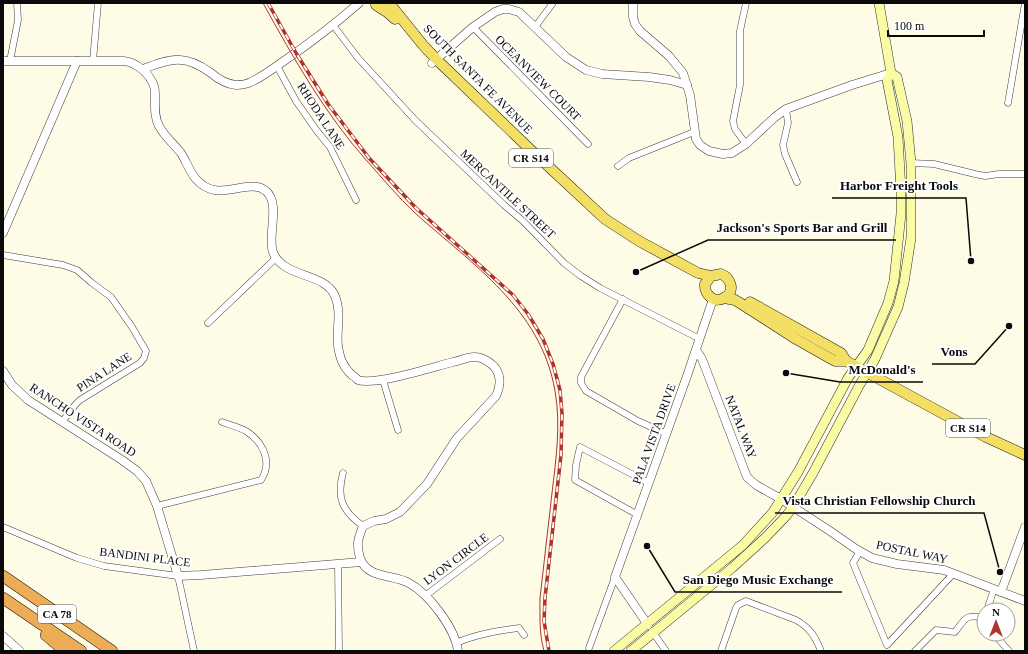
<svg xmlns="http://www.w3.org/2000/svg" width="1028" height="654" viewBox="0 0 1028 654" font-family="'Times New Roman',serif">
<style>
.lines{fill:none;stroke-linecap:round;stroke-linejoin:round}
.minor-casing{stroke:#3d3d3d;stroke-width:7}
.tertiary-casing{stroke:#3d3d3d;stroke-width:9}
.secondary-casing{stroke:#2c2c2c;stroke-width:10}
.primary-casing{stroke:#1b1b1b;stroke-width:11}
.motorway-casing{stroke:#1b1b1b;stroke-width:12}
.minor{stroke:#fff;stroke-width:6}
.tertiary{stroke:#fff;stroke-width:8}
.secondary{stroke:#fbfba5;stroke-width:9}
.primary{stroke:#f2df63;stroke-width:10}
.motorway{stroke:#edac56;stroke-width:11}
.tram{stroke:#b1322a;stroke-width:1}
.rail-casing{stroke:#b1322a;stroke-width:3.5}
.rail{stroke:#fff;stroke-width:2;stroke-dasharray:6;stroke-linecap:butt}
.labels{text-anchor:middle;dominant-baseline:central;stroke-width:4;stroke-linejoin:round;paint-order:stroke}
.shield{fill:#fff;stroke:#545454;stroke-width:1}
.shield-label{font-size:11px;font-weight:bold;fill:#0a0a0a}
.street-label{font-size:12px;fill:#0a0a0a;stroke:#fff}
.leader{fill:none;stroke:#0a0a0a;stroke-width:1.5}
.callout-dot{fill:#0a0a0a;stroke:#fff;stroke-width:1.5}
.callout-label{font-size:13px;text-anchor:middle;font-weight:bold;fill:#0a0a0a;stroke:#fff;stroke-width:4;stroke-linejoin:round;paint-order:stroke}
</style>
<rect width="100%" height="100%" fill="#fefce7"/>
<g class="lines">
<defs>
<g id="minor">
<polyline points="746,3 740,31 740,85 733,121 735,129 746,144"/>
<polyline points="333,25 358,58 415,120 504,205 523,221 564,263 581,276 600,288 700,339"/>
<polyline points="473,27 588,144"/>
<polyline points="535,27 553,3"/>
<polyline points="10,61 18,20 17,3"/>
<polyline points="93,61 98,3"/>
<polyline points="277,66 296,101 317,131 330,147 356,200"/>
<polyline points="1008,103 1025,3"/>
<polyline points="786,109 788,123 783,145 785,154 797,182"/>
<polyline points="911,163 934,164 975,174 985,176 999,174 1025,174"/>
<polyline points="618,166 629,158 694,132"/>
<polyline points="3,255 63,265 77,270 92,283 111,297 132,327 146,351 144,358 140,363 80,400 75,405 62,422"/>
<polyline points="623,299 581,377 581,383 586,391 638,421 667,434"/>
<polyline points="208,323 276,258"/>
<polyline points="383,380 398,430"/>
<path d="M343 473C336 498 343 512 363 526"/>
<path d="M157 506 261 480C273 462 263 442 246 431 239 427 230 425 222 422"/>
<polyline points="638,515 575,480 576,465 580,447 649,483"/>
<polyline points="3,527 77,558 104,566 178,576 194,651"/>
<polyline points="860,551 853,563 887,645 953,574"/>
<polyline points="338,564 339,651"/>
<polyline points="425,596 500,539"/>
<polyline points="987,610 994,589"/>
<polyline points="652,631 666,651"/>
<polyline points="994,634 1009,651"/>
<path d="M456 643C477 634 497 631 519 628L524 635"/>
<polyline points="589,648 615,577"/>
<path d="M721 651 736 608 738 605 746 601 796 620C810 628 815 636 821 651"/>
<path d="M915 651 936 630 955 632C966 618 965 614 984 618"/>
</g>
<g id="tertiary">
<polyline points="633,3 633,17 635,24 640,31 669,56 683,73 690,95 696,139 700,145 709,151 723,154 732,153 746,144 775,117 786,109 852,85 891,73"/>
<path d="M3 61H124C136 62 150 74 154 86 155 88 155 93 155 95 155 106 154 117 159 126 164 136 174 144 181 153 186 161 189 170 195 178 218 206 247 176 266 191 281 204 267 236 273 252 282 278 325 272 335 296 342 312 336 329 338 346 340 359 343 367 353 376 354 376 357 379 358 380 375 386 433 367 453 362 460 361 469 356 475 357 482 357 492 363 496 369 502 378 500 387 496 396L457 438 427 484 400 512 386 519 374 521 363 526C358 539 356 544 360 558 367 579 393 574 409 583 429 594 455 628 458 651"/>
<polyline points="432,63 473,27 495,12 503,9 509,9 519,12 566,57 586,70 602,74 649,77 670,80 687,85"/>
<path d="M143 69C172 58 185 54 211 73 218 79 226 84 236 85 240 85 247 84 251 82 262 77 274 68 284 61 310 43 335 24 359 3"/>
<polyline points="3,233 77,61"/>
<polyline points="696,350 702,359 747,477 756,485 781,499 830,531 856,549 872,558 897,564 944,570 1025,601"/>
<polyline points="3,371 12,385 28,400 122,460 137,471 146,481 157,506 178,576 201,575 361,562"/>
<polyline points="1001,592 1025,527"/>
<polyline points="648,625 615,577 687,376 713,299"/>
<polyline points="3,636 20,651"/>
</g>
<g id="secondary">
<polyline points="614,651 743,545 773,512 798,472 848,378 868,350 888,303 894,281 901,214 901,191 898,137 887,80 891,73 879,3"/>
<polyline points="631,651 732,568 765,538 786,516 793,507 813,473 859,386 875,359 898,307 904,283 911,238 911,163 907,121 897,77 891,73"/>
</g>
<g id="primary">
<path d="M389 3 423 45 436 59 534 153 605 219 639 241 698 273 711 276 721 274C731 278 736 292 724 298 714 304 704 294 705 284L711 276"/>
<polyline points="376,5 387,12 395,19"/>
<polyline points="724,298 735,300 740,303 796,339 826,356 835,361 846,361 986,437 1025,455"/>
<polyline points="750,302 841,353 846,361"/>
</g>
<g id="motorway">
<polyline points="3,576 112,651"/>
<polyline points="3,598 81,651"/>
<polyline points="46,635 65,651"/>
</g>
</defs>
<use href="#minor" class="minor-casing"/>
<use href="#tertiary" class="tertiary-casing"/>
<use href="#secondary" class="secondary-casing"/>
<use href="#primary" class="primary-casing"/>
<use href="#motorway" class="motorway-casing"/>
<use href="#minor" class="minor"/>
<use href="#tertiary" class="tertiary"/>
<use href="#secondary" class="secondary"/>
<use href="#primary" class="primary"/>
<use href="#motorway" class="motorway"/>
<path class="tram" d="M263 3C294 59 325 114 367 161 383 179 398 197 415 213 473 265 541 309 555 391 561 425 556 459 552 493 548 528 544 563 540 598 540 616 539 633 544 651"/>
<defs>
<polyline id="rail" points="268,3 296,53 328,104 369,158 416,208 513,295 528,314 543,339 553,364 560,390 562,413 561,455 545,598 544,621 549,651"/>
</defs>
<use href="#rail" class="rail-casing"/>
<use href="#rail" class="rail"/>
</g>
<g class="labels">
<g class="shield">
<rect x="509" y="149" width="44" height="18" rx="3"/>
<rect x="946" y="419" width="44" height="18" rx="3"/>
<rect x="38" y="605" width="38" height="18" rx="3"/>
</g>
<g class="shield-label">
<text x="531" y="158">CR S14</text>
<text x="968" y="428">CR S14</text>
<text x="57" y="614">CA 78</text>
</g>
<g class="street-label">
<text transform="translate(538 78) rotate(45)">OCEANVIEW COURT</text>
<text transform="translate(478 79) rotate(45)">SOUTH SANTA FE AVENUE</text>
<text transform="translate(321 116) rotate(57)">RHODA LANE</text>
<text transform="translate(508 194) rotate(43)">MERCANTILE STREET</text>
<text transform="translate(104 372) rotate(-33)">PINA LANE</text>
<text transform="translate(83 420) rotate(33)">RANCHO VISTA ROAD</text>
<text transform="translate(741 427) rotate(69)">NATAL WAY</text>
<text transform="translate(654 434) rotate(-70)">PALA VISTA DRIVE</text>
<text transform="translate(912 552) rotate(12)">POSTAL WAY</text>
<text transform="translate(145 557) rotate(7)">BANDINI PLACE</text>
<text transform="translate(456 559) rotate(-37)">LYON CIRCLE</text>
</g>
</g>
<path class="leader" d="M971 261L966 198H832M636 272L708 240H896M1009 326L975 364H932M786 373L840 382H923M1000 572L984 513H775M647 546L675 592H842"/>
<g class="callout-dot">
<circle cx="971" cy="261" r="4"/>
<circle cx="636" cy="272" r="4"/>
<circle cx="1009" cy="326" r="4"/>
<circle cx="786" cy="373" r="4"/>
<circle cx="1000" cy="572" r="4"/>
<circle cx="647" cy="546" r="4"/>
</g>
<g class="callout-label">
<text x="899" y="190">Harbor Freight Tools</text>
<text x="802" y="232">Jackson's Sports Bar and Grill</text>
<text x="954" y="356">Vons</text>
<text x="882" y="374">McDonald's</text>
<text x="879" y="505">Vista Christian Fellowship Church</text>
<text x="758" y="584">San Diego Music Exchange</text>
</g>
<rect width="1028" height="654" fill="none" stroke="#0a0a0a" stroke-width="8"/>
<g transform="translate(996 622)"><circle r="19" fill="#ffffff" stroke="#9d9d9d"/>
<path d="M0-3L7 15L0 10L-7 15Z" fill="#b1322a"/>
<text y="-6" font-size="11" font-weight="bold" text-anchor="middle" fill="#0a0a0a">N</text>
</g>
<path d="M888 30v6h96v-6" fill="none" stroke="#0a0a0a" stroke-width="2"/>
<text x="894" y="30" font-size="12" fill="#0a0a0a" stroke="#ffffff" stroke-width="3" paint-order="stroke">100 m</text>
</svg>
